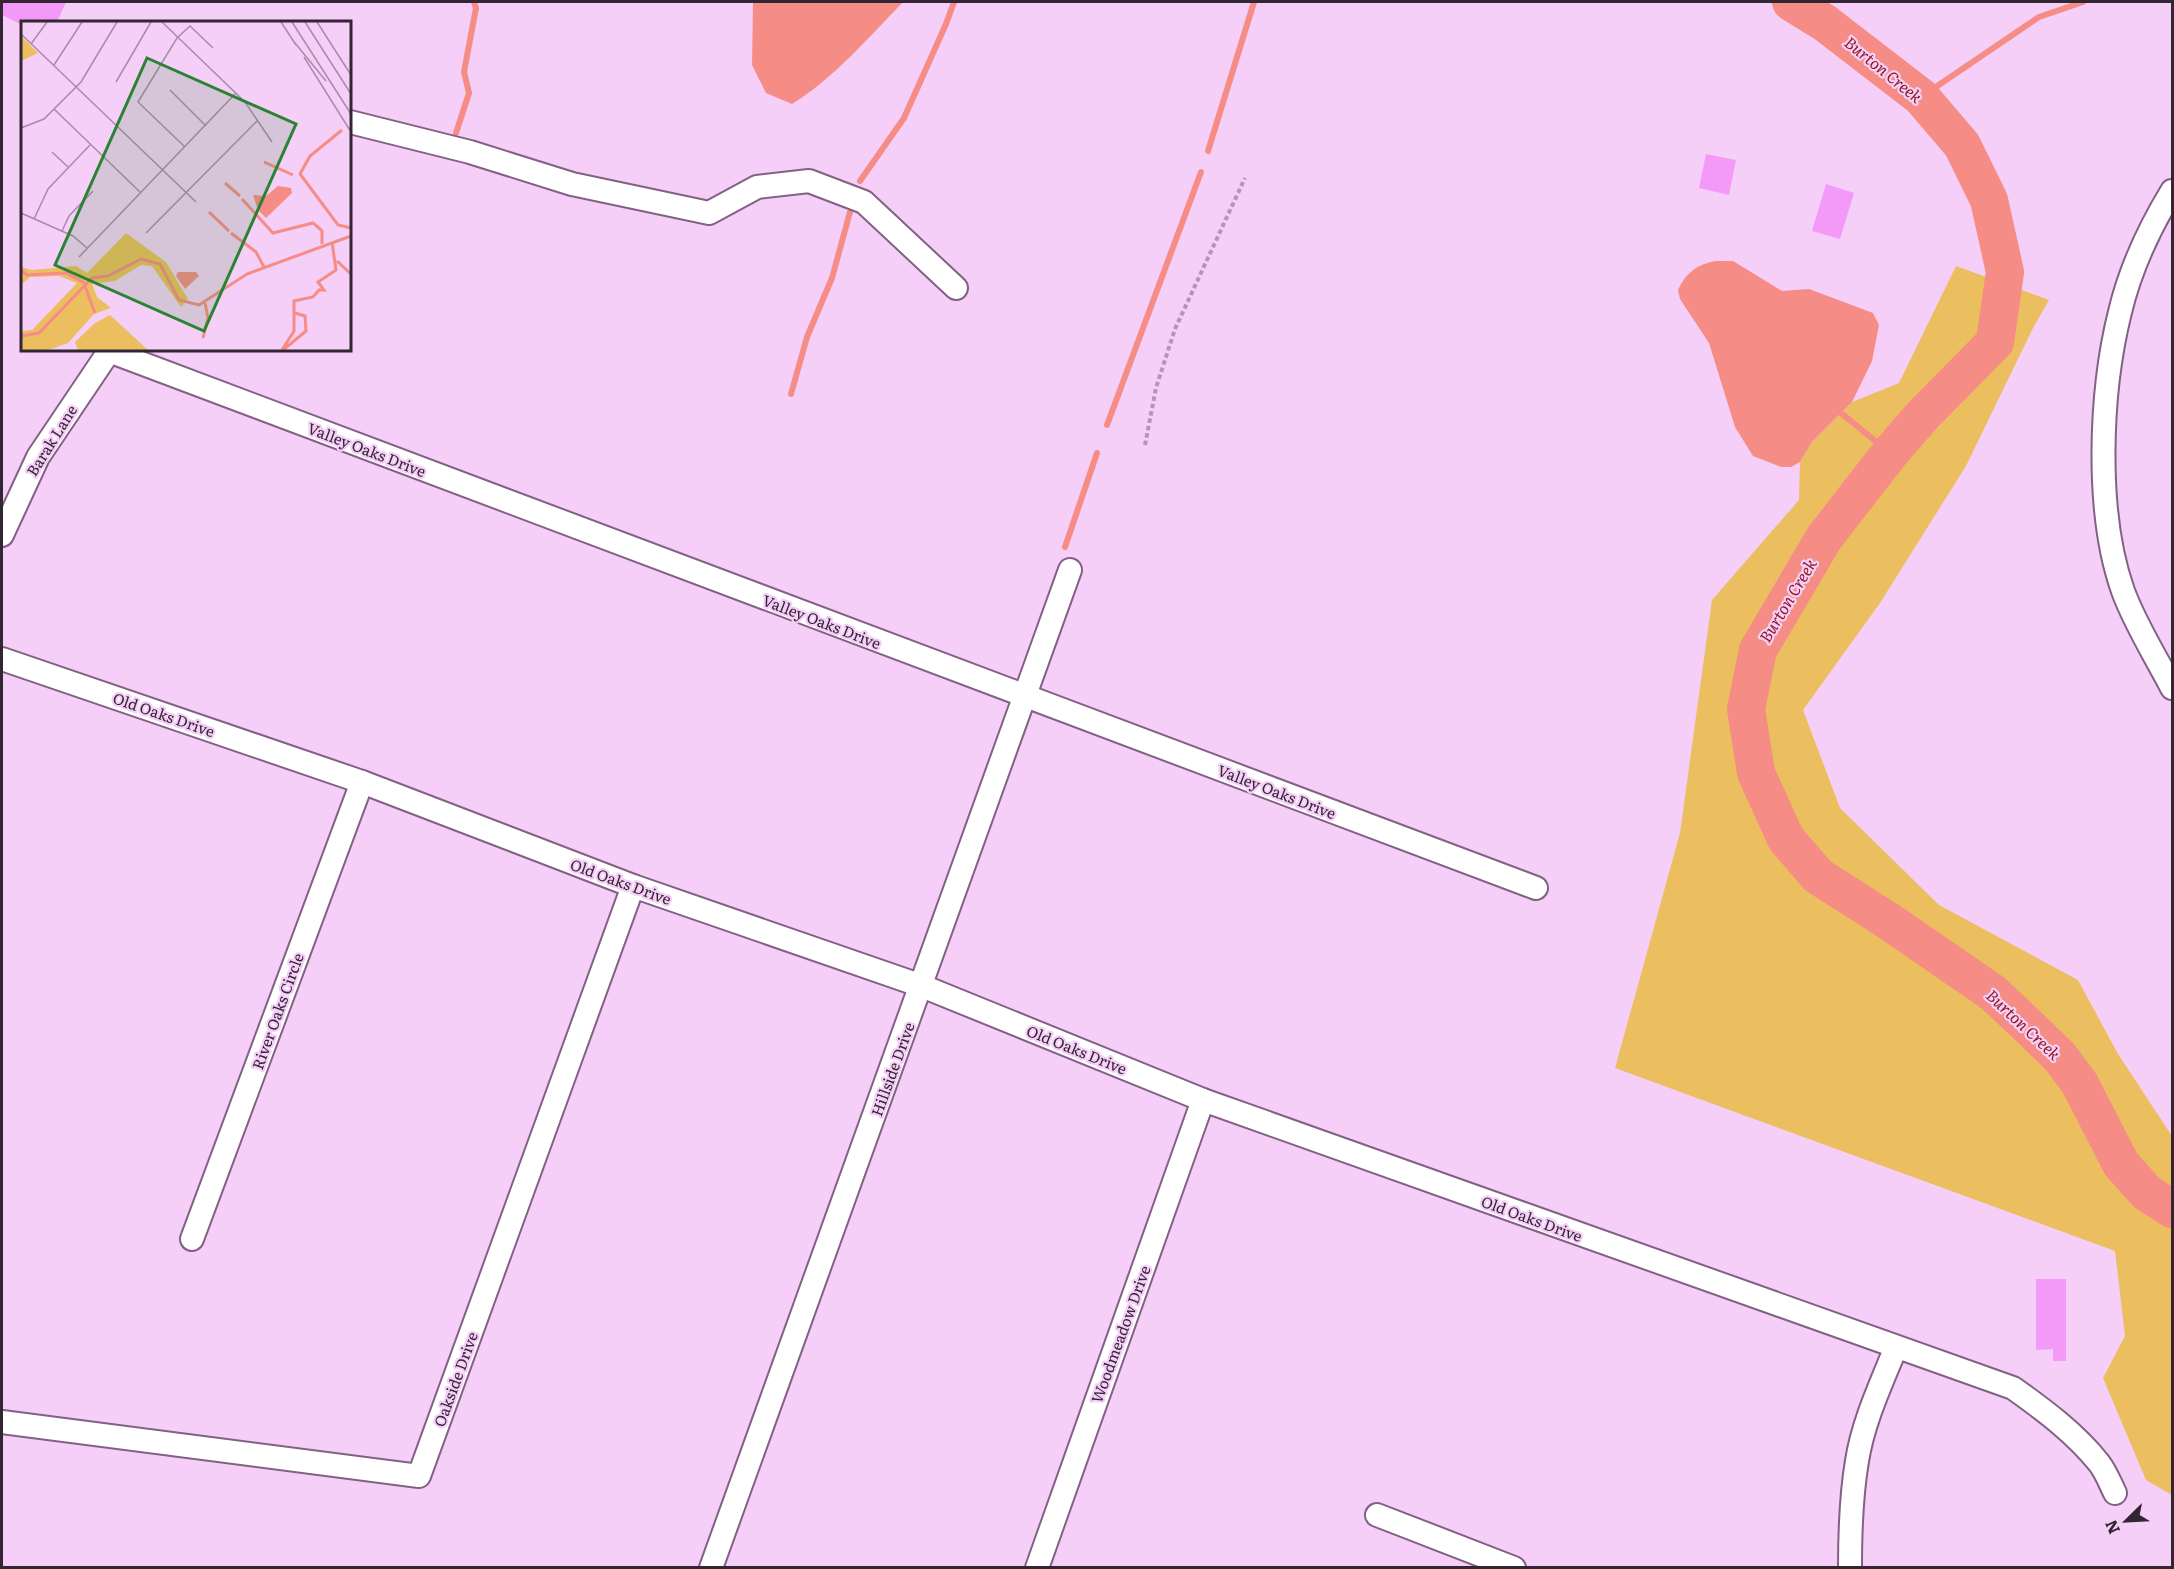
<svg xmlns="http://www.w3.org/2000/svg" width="2174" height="1569" viewBox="0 0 2174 1569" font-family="Literata,serif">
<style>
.green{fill:#ebbf5f}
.water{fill:#f58c85}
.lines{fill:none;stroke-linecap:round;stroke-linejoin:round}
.stream{stroke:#f58c85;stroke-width:6}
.river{stroke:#f58c85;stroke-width:38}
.building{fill:#f39af9}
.minor-casing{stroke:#826184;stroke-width:26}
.path{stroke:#b395b4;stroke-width:4;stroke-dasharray:4.5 3;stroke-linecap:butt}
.minor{stroke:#fff;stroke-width:22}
.labels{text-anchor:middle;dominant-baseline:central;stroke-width:4.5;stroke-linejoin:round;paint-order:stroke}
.street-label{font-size:15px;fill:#342534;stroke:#f5cff7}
.water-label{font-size:16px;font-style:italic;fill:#8c161c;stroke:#f5cff7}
.inset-river{fill:none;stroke:#f58c85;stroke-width:3}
.inset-road{fill:none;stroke:#a88ba9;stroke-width:1.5}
.view{fill:#298332;fill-opacity:0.15;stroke:#298332;stroke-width:3}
.inset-edge{fill:none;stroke:#342534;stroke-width:3}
</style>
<rect width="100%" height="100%" fill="#f5cff7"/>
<polygon class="green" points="1956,266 2049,300 2033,328 1966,466 1880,603 1803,710 1840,808 1939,905 2078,980 2118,1054 2172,1136 2172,1495 2146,1480 2103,1378 2125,1336 2115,1251 1615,1068 1680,833 1712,600 1799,500 1800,462 1812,442 1852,402 1899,383"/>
<g class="water">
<path d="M753 2H903C870 36 833 79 792 104L766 93 752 65Z"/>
<path d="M1716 261H1733L1782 291 1809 289 1873 313 1879 325 1872 361 1852 402 1812 442 1800 462 1791 467H1781L1753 456 1735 427 1709 343 1680 299 1678 290C1685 274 1698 263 1716 261Z"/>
</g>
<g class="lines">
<g class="stream">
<polyline points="1921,97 2039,17 2083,2"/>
<polyline points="456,133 469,93 464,72 476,8 474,2"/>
<polyline points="1208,151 1254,2"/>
<polyline points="860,181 904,118 946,24 954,2"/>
<polyline points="791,394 807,337 832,278 850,212"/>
<polyline points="1841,413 1890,453"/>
<polyline points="1107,425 1201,172"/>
<polyline points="1065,547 1097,453"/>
</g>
<polyline class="river" points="1791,2 1825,23 1921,97 1962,145 1989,200 2005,272 1995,342 1922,416 1890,453 1824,538 1758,650 1746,709 1756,773 1786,839 1818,876 1887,920 1993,993 2028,1026 2060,1057 2080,1084 2121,1164 2147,1193 2172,1209"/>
</g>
<g class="building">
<polygon points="2,2 66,2 57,22 22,22 22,25 2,15"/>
<polygon points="1706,154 1736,160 1729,195 1699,188"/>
<polygon points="1826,184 1854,193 1840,239 1812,231"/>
<polygon points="2036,1279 2066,1279 2066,1361 2053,1361 2053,1349 2036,1350"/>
</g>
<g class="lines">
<defs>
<g id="minor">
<polyline points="350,122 470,152 572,184 709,213 757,187 809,181 864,202 956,288"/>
<path d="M2172 191C2150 227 2130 270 2120 312 2100 392 2095 512 2123 591 2135 624 2156 657 2172 688"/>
<polyline points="109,351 1536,888"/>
<polyline points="2,535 38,457 110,350"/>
<path d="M2 659 362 782 633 886 922 986 1203 1100 2013 1388C2044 1410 2075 1433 2099 1463 2106 1472 2110 1483 2115 1493"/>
<polyline points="192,1239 362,782"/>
<polyline points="2,1422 419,1476 633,886"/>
<polyline points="1377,1515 1514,1568"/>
<polyline points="711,1568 1070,570"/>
<polyline points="1037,1568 1203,1100"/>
<path d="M1850 1568C1850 1532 1851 1496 1857 1461 1863 1422 1881 1384 1896 1347"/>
</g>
</defs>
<use href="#minor" class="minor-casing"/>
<polyline class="path" points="1145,445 1156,388 1175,329 1245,178"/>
<use href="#minor" class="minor"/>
</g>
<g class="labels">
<g class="street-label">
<text transform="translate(51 440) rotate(-58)">Barak Lane</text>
<text transform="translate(367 449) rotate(21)">Valley Oaks Drive</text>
<text transform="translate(822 621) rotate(21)">Valley Oaks Drive</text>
<text transform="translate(164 714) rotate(19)">Old Oaks Drive</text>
<text transform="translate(1277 791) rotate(21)">Valley Oaks Drive</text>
<text transform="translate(621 881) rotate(20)">Old Oaks Drive</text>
<text transform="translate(277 1011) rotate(-70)">River Oaks Circle</text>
<text transform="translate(1077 1049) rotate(22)">Old Oaks Drive</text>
<text transform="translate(892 1069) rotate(-70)">Hillside Drive</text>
<text transform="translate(1532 1218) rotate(20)">Old Oaks Drive</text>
<text transform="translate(1120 1334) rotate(-70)">Woodmeadow Drive</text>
<text transform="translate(455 1379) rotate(-70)">Oakside Drive</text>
</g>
<g class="water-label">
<text transform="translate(1884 69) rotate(39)">Burton Creek</text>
<text transform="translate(1787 600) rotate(-59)">Burton Creek</text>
<text transform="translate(2024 1024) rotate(43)">Burton Creek</text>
</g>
</g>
<g transform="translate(21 21)">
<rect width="330" height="330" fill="#f5cff7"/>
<path d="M0 15 17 32 0 40ZM105 212 145 241 167 278 160 286 131 245 120 244 94 260 71 263 76 276 90 287 73 293 47 322 27 329H0V310L11 309 56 262 38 255 9 256 0 264V246L11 249 55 245 66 252ZM89 294 127 329H57L54 321 74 302Z" fill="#ebbf5f"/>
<path d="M257 165 270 167 271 172 245 197 237 189 232 174 245 175ZM157 251H175L178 255 164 268 155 255Z" fill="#f58c85"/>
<path class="inset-river" d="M321 109 289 135 279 153 317 204 330 207M243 141 272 154M204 162 219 175M221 178 252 212 292 202 301 210V223M188 191 208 210M210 212 235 231 243 246M316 240 330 253M0 249 6 254 45 252 64 262M63 263 74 292M0 315 18 312 71 257 87 255 120 238 139 243 158 279 178 284 226 253 330 215M182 317 187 297 184 282M261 329 273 310V280L292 276 298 269H303L297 261 315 249 311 221M262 329 285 310 284 295 274 292"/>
<path class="inset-road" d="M141 1 224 81 251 121M260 1 275 24M271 1 330 93M284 1 330 73M296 1 330 54M0 13 175 181M274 22 305 60M10 23 26 1M283 36 330 111M33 44 61 1M95 61 130 1M149 69 185 105M33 88 119 171M0 107 23 98 60 61 96 1M164 126 117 81 156 17 169 5 192 27M31 131 47 146M0 192 52 215 66 227M13 198 27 168 69 124M41 210 48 195 72 170M125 212 237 99M58 236 215 72"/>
<path class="view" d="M126 37 275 103 183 310 34 244Z"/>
<rect width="330" height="330" class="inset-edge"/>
</g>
<rect width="2174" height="1569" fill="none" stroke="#342534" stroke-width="6"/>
<g transform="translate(2126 1521) rotate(246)" stroke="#f5cff7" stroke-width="4.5" paint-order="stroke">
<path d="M0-4.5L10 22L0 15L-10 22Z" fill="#342534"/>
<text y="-9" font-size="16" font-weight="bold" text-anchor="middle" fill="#342534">N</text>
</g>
</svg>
